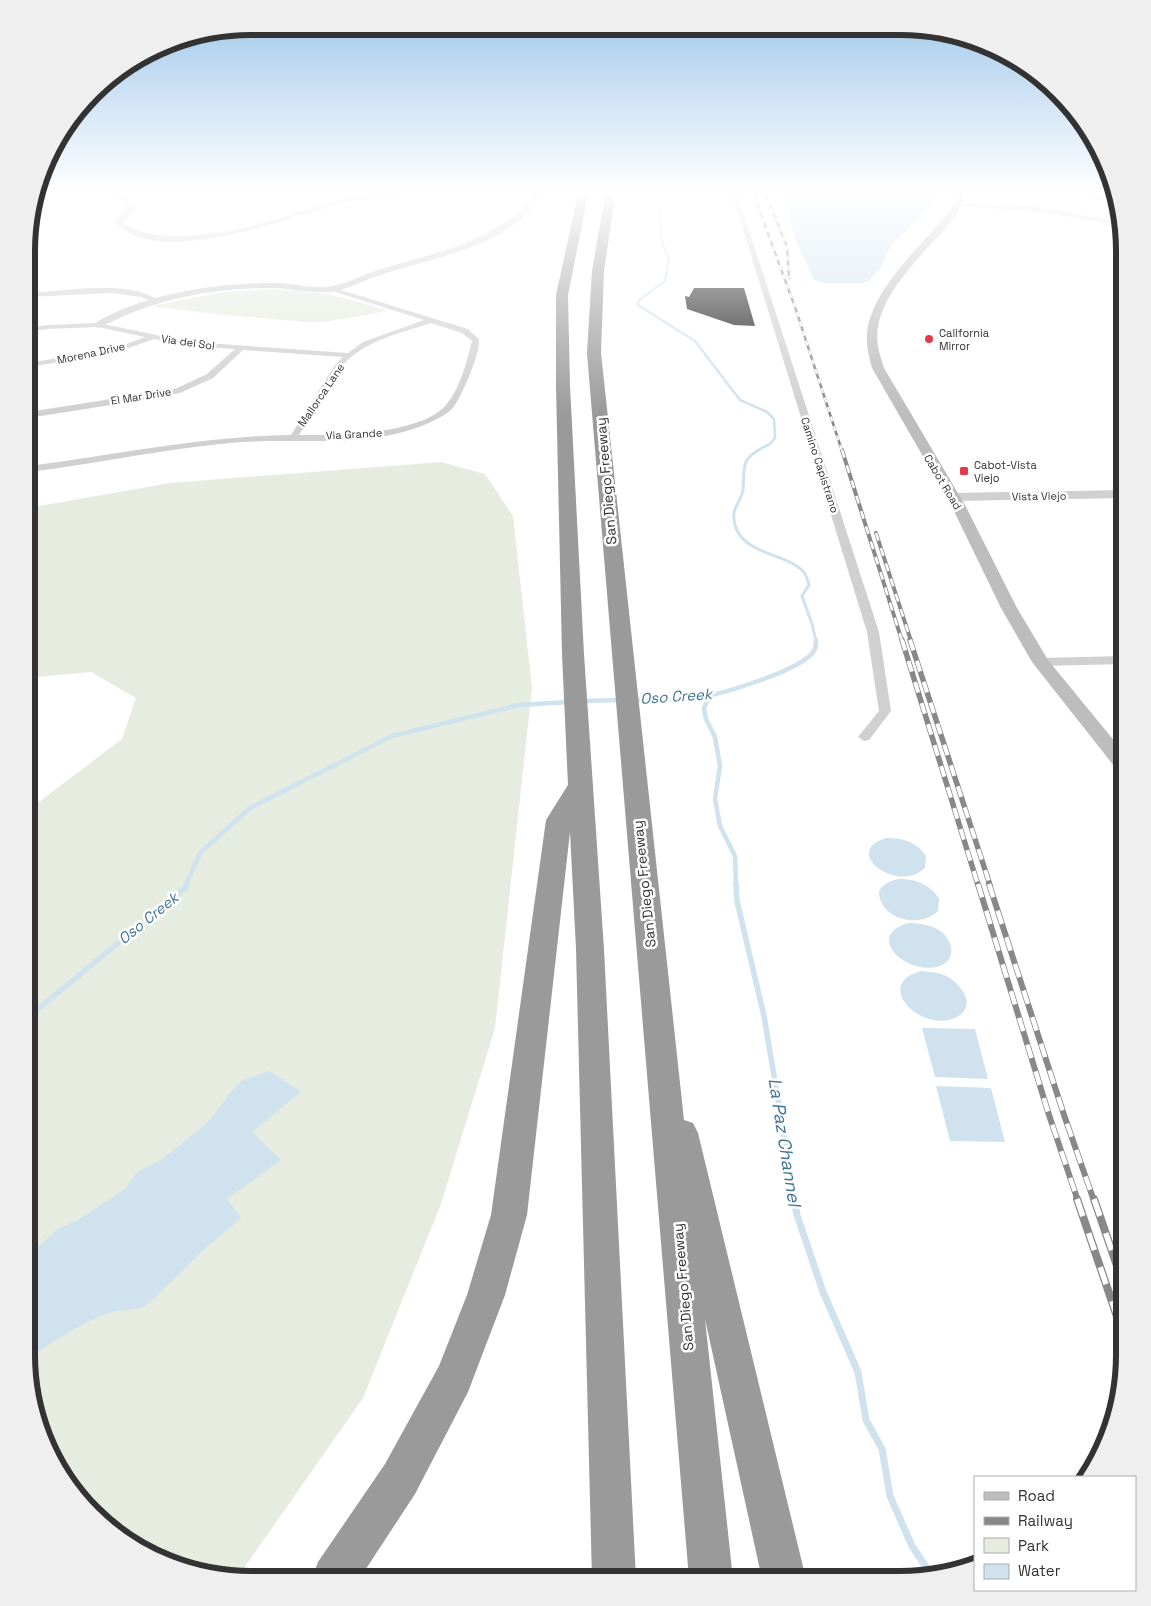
<svg xmlns="http://www.w3.org/2000/svg" width="1151" height="1606" viewBox="0 0 1151 1606" font-family="'Space Grotesk',sans-serif">
<style>
.green{fill:#e6ecdf}
.water{fill:#cfe2ee}
.lines{fill:none;stroke-linecap:round;stroke-linejoin:round}
.stream-far5{stroke:#cfe2ee;stroke-width:2}
.stream-far4{stroke:#cfe2ee;stroke-width:2.5}
.stream-far3{stroke:#cfe2ee;stroke-width:3}
.stream-far2{stroke:#cfe2ee;stroke-width:4.5}
.stream-far1{stroke:#cfe2ee;stroke-width:5.5}
.stream{stroke:#cfe2ee;stroke-width:7}
.building{fill:#1a1a1a}
.minor{fill:#d0d0d0;fill-rule:evenodd}
.tertiary{fill:#d0d0d0;fill-rule:evenodd}
.secondary{fill:#bdbdbd;fill-rule:evenodd}
.motorway{fill:#9a9a9a;fill-rule:evenodd}
.rail-far4-casing{stroke:#888;stroke-width:2.5}
.rail-far3-casing{stroke:#888;stroke-width:4}
.rail-far2-casing{stroke:#888;stroke-width:5.5}
.rail-far1-casing{stroke:#888;stroke-width:6}
.rail-casing{stroke:#888;stroke-width:8}
.rail-far4{stroke:#fff;stroke-width:2;stroke-dasharray:5;stroke-linecap:butt}
.rail-far3{stroke:#fff;stroke-width:2.5;stroke-dasharray:8;stroke-linecap:butt}
.rail-far2{stroke:#fff;stroke-width:4;stroke-dasharray:11;stroke-linecap:butt}
.rail-far1{stroke:#fff;stroke-width:4.5;stroke-dasharray:14;stroke-linecap:butt}
.rail{stroke:#fff;stroke-width:5.5;stroke-dasharray:18;stroke-linecap:butt}
.poi-dot{fill:#e63946;stroke:#fff;stroke-width:2}
.labels{text-anchor:middle;dominant-baseline:central;stroke-width:5;stroke-linejoin:round;paint-order:stroke}
.far-poi-label{font-size:11px;fill:#333;stroke:#fff;text-anchor:start}
.far-street-label{font-size:11px;fill:#333;stroke:#fff}
.street-label{font-size:14px;fill:#333;stroke:#fff}
.water-label{font-size:15px;font-style:italic;fill:#3f7597;stroke:#fff}
.near-water-label{font-size:18px;font-style:italic;fill:#3f7597;stroke:#fff}
.rim{fill:none;stroke:#333;stroke-width:6}
</style>
<rect width="100%" height="100%" fill="#fff"/>
<g class="green">
<polygon points="1010,190 1110,190 1113,203 1084,198 1014,192"/>
<path d="M276 289C319 291 346 297 387 311L355 317 324 322H306L215 314 152 306 223 292Z"/>
<polygon points="441,462 485,474 513,516 532,688 495,1028 441,1204 363,1398 237,1578 222,1578 165,1563 114,1533 49,1454 26,1355 27,811 122,739 136,698 91,672 27,678 28,508 170,483"/>
</g>
<g class="water">
<polygon points="784,190 933,190 937,202 921,215 891,246 880,269 869,281 861,283 824,283 814,280 794,237"/>
<path d="M887 838C903 838 917 842 926 856L925 868C896 895 840 850 887 838Z"/>
<path d="M899 879C915 879 930 884 939 899L938 911C920 929 879 920 879 891 884 883 890 881 899 879Z"/>
<path d="M909 923C920 923 930 925 939 930 955 941 957 963 936 967 905 974 864 935 909 923Z"/>
<path d="M921 971C929 972 937 972 944 975 961 982 979 1007 955 1018 921 1033 872 984 921 971Z"/>
<polygon points="922,1028 975,1029 988,1079 935,1077"/>
<path d="M269 1071 301 1092 252 1132 281 1160 227 1199 241 1218 208 1246 147 1305C135 1312 122 1308 109 1313 80 1323 53 1342 27 1359L26 1257 58 1229 78 1220 125 1189 135 1175 144 1168 158 1162 179 1146 211 1119 234 1088 241 1081Z"/>
<polygon points="936,1086 991,1088 1005,1142 950,1141"/>
</g>
<g class="lines">
<polyline class="stream-far5" points="638,304 638,301 665,281 669,259 662,243 660,195 669,190"/>
<polyline class="stream-far4" points="638,303 638,305 695,341 740,400 767,412 774,419 775,438 770,444 756,451"/>
<path class="stream-far3" d="M759 450C740 460 745 470 743 489 742 503 730 506 735 525 743 556 791 553 805 574 807 577 808 582 809 585L802 596 812 624 816 641"/>
<g class="stream-far2">
<polyline points="709,696 704,708 706,719 715,737 720,766 715,799 720,826 735,856 736,885"/>
<path d="M635 700C656 699 676 700 697 698 721 694 801 671 814 651 816 648 816 643 816 640"/>
<polyline points="582,701 622,700"/>
<polyline points="186,885 200,853 250,808 392,736 519,705 569,702"/>
</g>
<g class="stream-far1">
<polyline points="736,884 737,901 764,1016 795,1201"/>
<polyline points="27,1018 185,888 187,884"/>
</g>
<polyline class="stream" points="794,1199 797,1215 823,1292 858,1372 866,1420 882,1449 890,1496 912,1546 930,1573"/>
</g>
<polygon class="building" points="694,288 744,288 755,326 734,325 687,309 685,296 689,297"/>
<g class="lines">
<g class="minor">
<polygon points="731,190 736,190 879,632 891,711 869,740 864,741 858,737 879,711 867,632"/>
<path d="M331 287 468 329 479 339C481 352 461 399 452 409 443 417 429 423 419 427 360 449 292 437 230 443 162 449 96 464 28 472V466C116 455 202 436 291 435L335 365 343 357 243 350 213 378 180 393 149 399 28 418V412L175 389 207 374 235 349 191 346 154 339 115 353 28 367V363L113 349 145 337 98 327 47 329 28 332V328L47 325 98 323 191 342 348 353 363 342 424 320 329 290V288ZM431 323 462 333 472 341C467 361 460 389 446 405 420 435 337 435 299 435 312 415 327 384 342 366 363 341 401 333 431 323Z"/>
<path d="M76 289C102 288 138 285 159 301L156 303 141 297 111 293 28 297V293Z"/>
<polygon points="1125,656 1125,664 1041,666 1035,662 1041,658"/>
</g>
<g class="tertiary">
<path d="M89 190H99L127 196 137 207 122 222C139 234 160 236 180 236 207 235 234 231 259 224 308 211 372 183 422 190 416 194 362 199 348 202 293 215 161 271 114 222L129 207 123 199Z"/>
<path d="M537 190H543C539 196 536 203 531 209 495 249 432 258 383 274 366 279 348 290 330 292 312 293 294 289 277 288 216 287 155 298 101 327L98 328 93 325C101 318 114 313 123 309 171 290 224 283 275 283 294 283 314 290 332 286 347 283 363 275 378 270 435 252 501 243 537 190Z"/>
<polygon points="955,202 1035,207 1118,221 1119,225 1035,211 958,206 954,204"/>
<polygon points="1125,490 1125,498 953,501 947,497 953,493"/>
</g>
<path class="secondary" d="M954 190H962L963 200 957 214C930 250 870 296 878 346 879 353 882 361 884 368L965 505 1017 608 1048 660 1125 754V773L1118 771 1032 662 1001 608 951 505 872 368C869 357 866 346 867 334 870 291 921 245 949 213L955 200Z"/>
<g class="motorway">
<polygon points="579,190 589,190 568,295 570,386 584,654 604,949 636,1579 592,1579 576,949 570,832 527,1215 505,1295 468,1392 415,1494 360,1578 312,1578 318,1562 385,1464 439,1366 467,1295 491,1215 546,820 568,785 562,654 556,386 556,295"/>
<polygon points="606,190 616,190 604,271 601,353 684,1120 693,1123 698,1133 806,1579 762,1579 705,1319 733,1579 689,1579 587,353 592,271"/>
</g>
<defs>
<g id="rail-far4">
<polyline points="752,190 796,310 842,451"/>
<polyline points="764,190 787,247 789,278"/>
</g>
<g id="rail-far3">
<polyline points="842,450 902,641"/>
<polyline points="876,533 911,641"/>
</g>
<g id="rail-far2">
<polyline points="902,640 978,885"/>
<polyline points="910,640 990,885"/>
</g>
<g id="rail-far1">
<polyline points="978,884 1049,1115 1078,1201"/>
<polyline points="989,884 1064,1115 1094,1201"/>
</g>
<g id="rail">
<polyline points="1077,1199 1124,1337"/>
<polyline points="1094,1199 1124,1286"/>
</g>
</defs>
<use href="#rail-far4" class="rail-far4-casing"/>
<use href="#rail-far3" class="rail-far3-casing"/>
<use href="#rail-far2" class="rail-far2-casing"/>
<use href="#rail-far1" class="rail-far1-casing"/>
<use href="#rail" class="rail-casing"/>
<use href="#rail-far4" class="rail-far4"/>
<use href="#rail-far3" class="rail-far3"/>
<use href="#rail-far2" class="rail-far2"/>
<use href="#rail-far1" class="rail-far1"/>
<use href="#rail" class="rail"/>
</g>
<linearGradient id="sky" x2="0" y2="1"><stop stop-color="#9ec6ea"/><stop offset="0.46" stop-color="#fff"/><stop offset="1" stop-color="#fff" stop-opacity="0"/></linearGradient>
<rect width="1151" height="414" fill="url(#sky)"/>
<g class="poi-dot">
<circle cx="929" cy="339" r="5"/>
<rect x="959" y="466" width="10" height="10" rx="2.5"/>
</g>
<g class="labels">
<g class="far-poi-label">
<text x="939" y="333">California<tspan x="939" dy="13">Mirror</tspan></text>
<text x="974" y="465">Cabot-Vista<tspan x="974" dy="13">Viejo</tspan></text>
</g>
<g class="far-street-label">
<text transform="translate(188 342) rotate(8)">Via del Sol</text>
<text transform="translate(91 353) rotate(-12)">Morena Drive</text>
<text transform="translate(321 395) rotate(-56)">Mallorca Lane</text>
<text transform="translate(141 396) rotate(-9)">El Mar Drive</text>
<text transform="translate(354 434) rotate(-3)">Via Grande</text>
<text transform="translate(820 465) rotate(72)">Camino Capistrano</text>
<text transform="translate(943 482) rotate(59)">Cabot Road</text>
<text transform="translate(1039 496) rotate(-1)">Vista Viejo</text>
</g>
<g class="street-label">
<text transform="translate(606 481) rotate(-95)">San Diego Freeway</text>
<text transform="translate(644 884) rotate(-96)">San Diego Freeway</text>
<text transform="translate(683 1287) rotate(-95)">San Diego Freeway</text>
</g>
<g class="water-label">
<text transform="translate(676 696) rotate(-4)">Oso Creek</text>
<text transform="translate(148 918) rotate(-39)">Oso Creek</text>
</g>
<g class="near-water-label">
<text transform="translate(785 1142) rotate(81)">La Paz Channel</text>
</g>
</g>
<path d="M0 0H1151V1606H0ZM251 35H900A216 216 0 0 1 1116 251V1355A216 216 0 0 1 900 1571H251A216 216 0 0 1 35 1355V251A216 216 0 0 1 251 35Z" fill="#efefef" fill-rule="evenodd"/>
<path class="rim" d="M251 35H900A216 216 0 0 1 1116 251V1355A216 216 0 0 1 900 1571H251A216 216 0 0 1 35 1355V251A216 216 0 0 1 251 35Z"/>
<rect x="974" y="1476" width="162" height="115" fill="#ffffff" stroke="#adadad"/>
<rect x="984" y="1492" width="25" height="8" fill="#bdbdbd" stroke="#adadad"/>
<text x="1018" y="1501" font-size="15" fill="#333333">Road</text>
<rect x="984" y="1517" width="25" height="8" fill="#888888" stroke="#adadad"/>
<text x="1018" y="1526" font-size="15" fill="#333333">Railway</text>
<rect x="984" y="1538" width="25" height="15" fill="#e6ecdf" stroke="#adadad"/>
<text x="1018" y="1551" font-size="15" fill="#333333">Park</text>
<rect x="984" y="1564" width="25" height="15" fill="#cfe2ee" stroke="#adadad"/>
<text x="1018" y="1576" font-size="15" fill="#333333">Water</text>
</svg>
